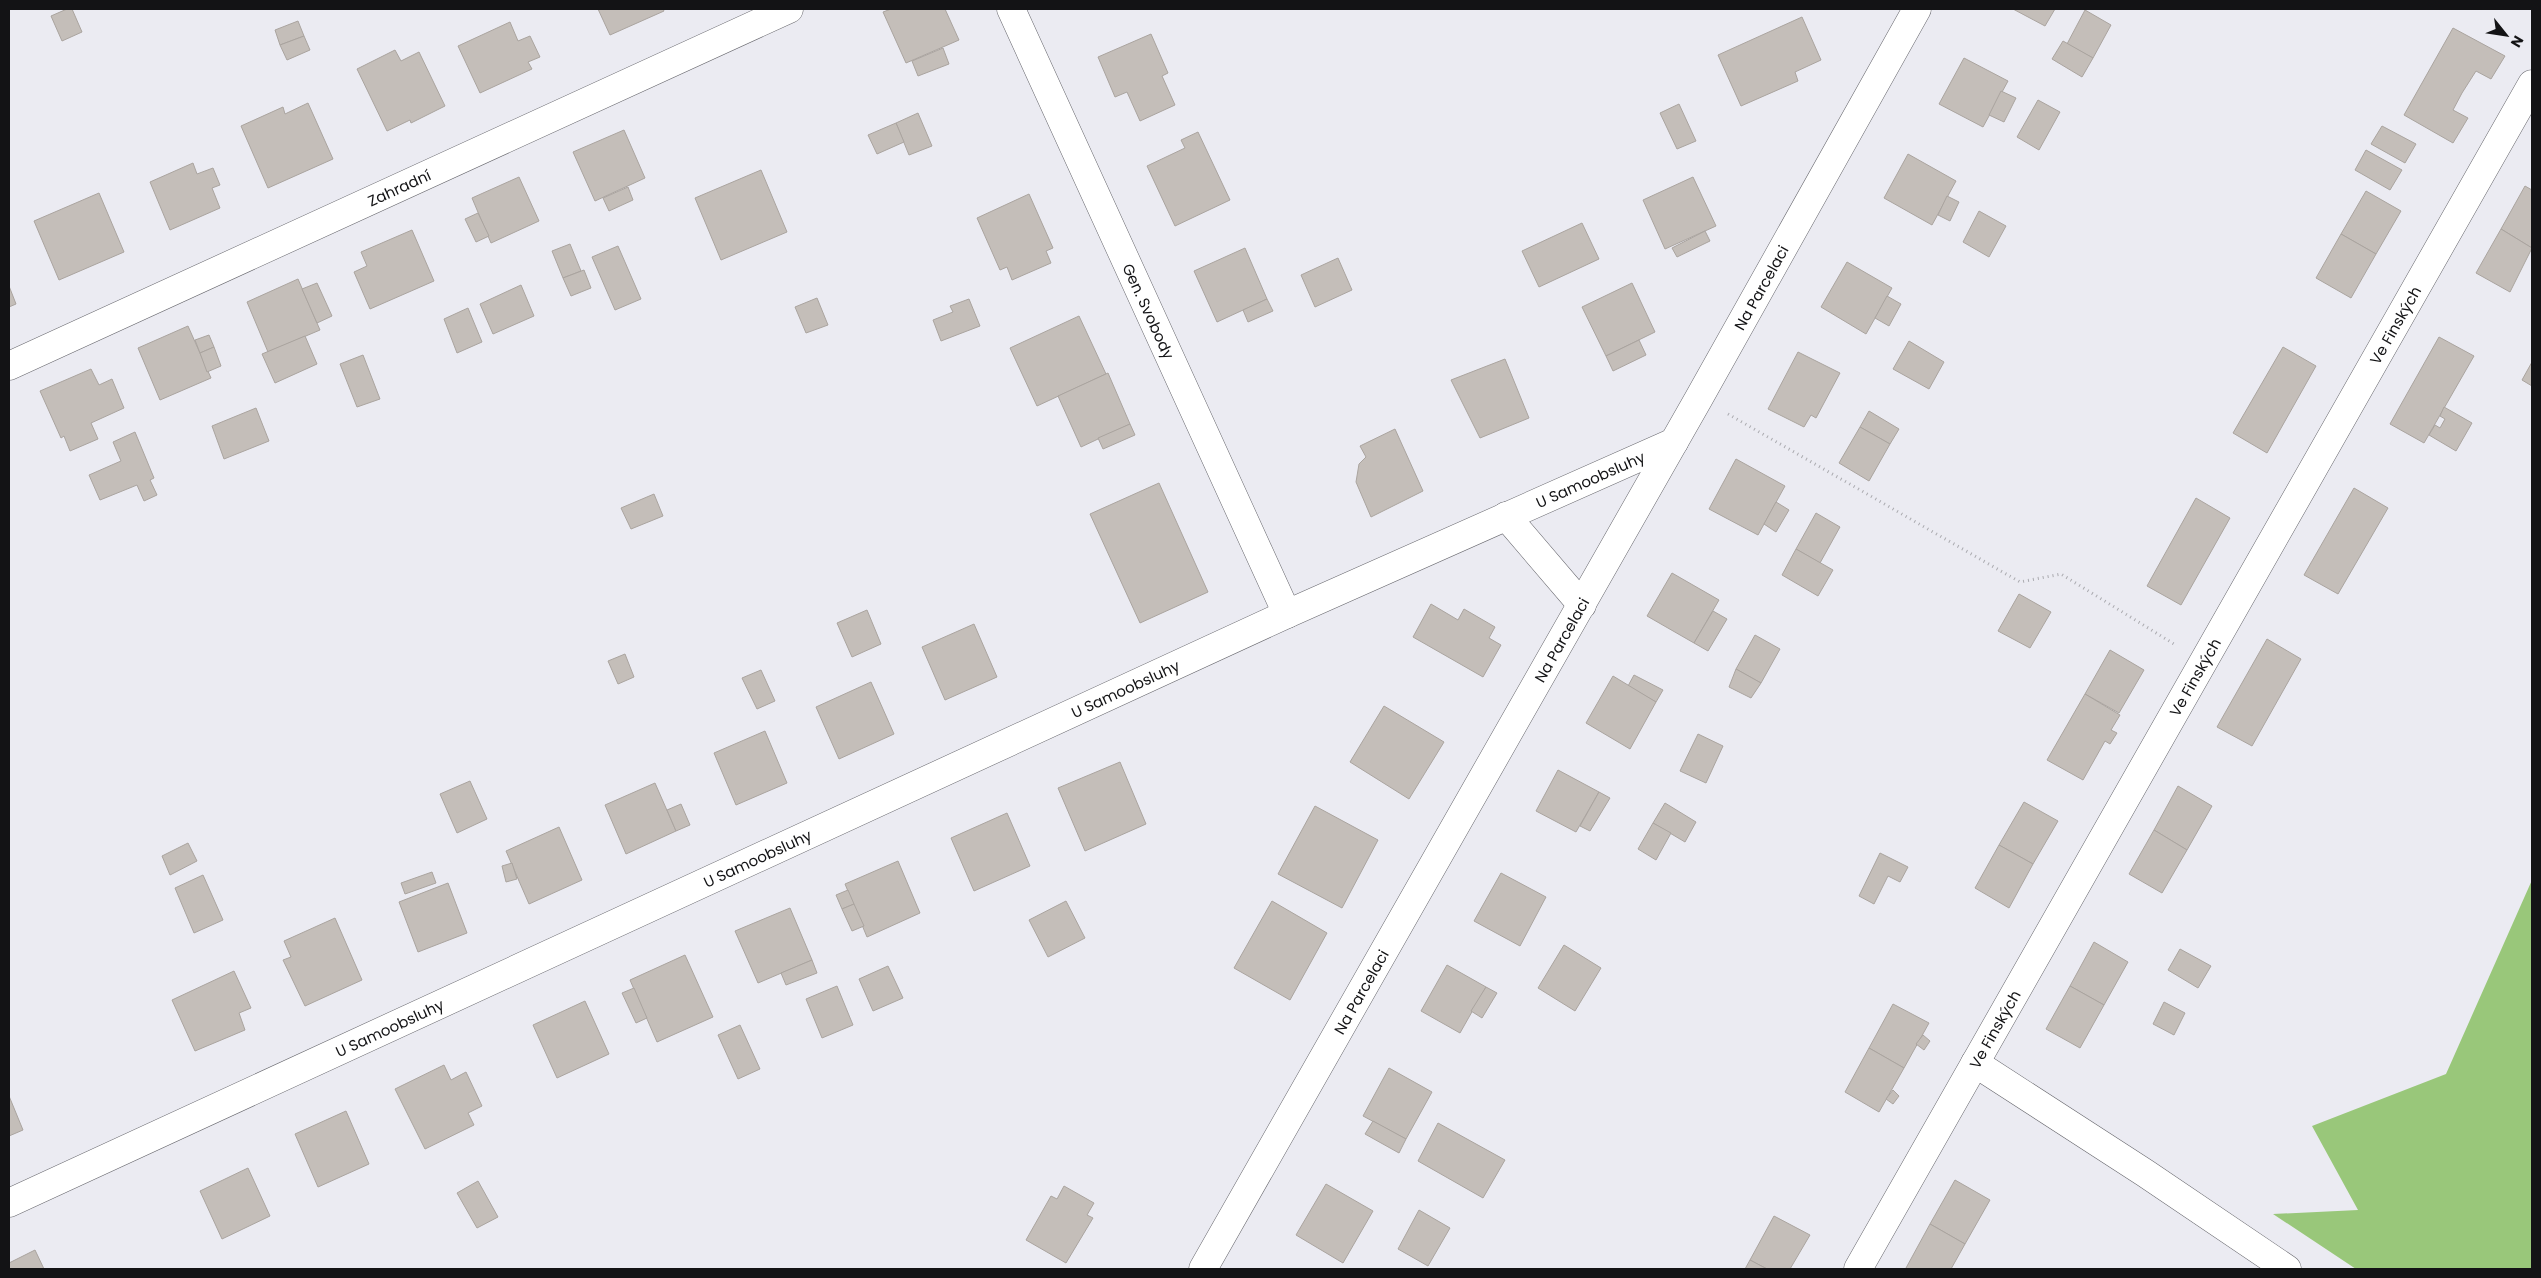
<svg xmlns="http://www.w3.org/2000/svg" width="2541" height="1278" viewBox="0 0 2541 1278" font-family="Poppins,sans-serif">
<style>
.forest{fill:#99c77a}
.building{fill:#c4beb9;stroke:#aaa49f}
.lines{fill:none;stroke-linecap:round;stroke-linejoin:round}
.minor-casing{stroke:#68686e;stroke-width:29}
.path{stroke:#aaaaaf;stroke-width:3;stroke-dasharray:1 4;stroke-linecap:butt}
.minor{stroke:#fff;stroke-width:28}
.labels{text-anchor:middle;dominant-baseline:central;stroke-width:4;stroke-linejoin:round;paint-order:stroke}
.street-label{font-size:15px;fill:#131315;stroke:#ebebf2}
</style>
<rect width="100%" height="100%" fill="#ebebf2"/>
<polygon class="forest" points="2532,880 2532,1269 2356,1269 2273,1214 2358,1210 2312,1126 2446,1074"/>
<g class="building">
<polygon points="67,9 72,9 82,32 62,41 51,16"/>
<polygon points="598,9 663,9 664,11 610,35"/>
<polygon points="891,9 945,9 959,40 906,63 883,12"/>
<polygon points="2013,9 2055,9 2045,26"/>
<polygon points="2085,10 2111,25 2093,58 2067,44"/>
<polygon points="1802,17 1821,60 1795,72 1798,81 1741,106 1718,55"/>
<polygon points="298,21 304,36 280,45 275,30"/>
<polygon points="510,22 518,41 530,36 540,57 528,62 532,69 480,93 458,46"/>
<polygon points="2453,28 2505,56 2491,79 2476,71 2462,93 2453,110 2468,118 2453,143 2404,115"/>
<polygon points="1151,34 1168,73 1162,76 1175,105 1140,121 1127,92 1115,97 1098,57"/>
<polygon points="304,36 310,50 287,60 280,45"/>
<polygon points="2063,41 2093,58 2082,77 2052,59"/>
<polygon points="943,48 949,64 918,76 912,61"/>
<polygon points="395,50 401,61 419,52 445,106 411,123 410,120 387,131 357,69"/>
<polygon points="1964,58 2008,81 1983,127 1939,104"/>
<polygon points="2001,91 2016,98 2004,122 1989,115"/>
<polygon points="2038,100 2060,112 2039,150 2017,137"/>
<polygon points="308,103 333,159 268,188 241,126 283,107 285,114"/>
<polygon points="1679,104 1696,141 1677,149 1660,113"/>
<polygon points="918,113 932,146 909,155 896,123"/>
<polygon points="896,123 904,142 877,154 868,135"/>
<polygon points="2382,126 2416,144 2405,163 2371,144"/>
<polygon points="624,130 645,178 595,201 573,152"/>
<polygon points="1198,132 1230,200 1175,226 1147,166 1185,148 1181,140"/>
<polygon points="2366,150 2402,170 2390,190 2355,170"/>
<polygon points="1908,154 1956,181 1932,225 1884,198"/>
<polygon points="193,163 197,174 213,168 220,185 212,188 220,208 170,230 150,182"/>
<polygon points="761,170 787,232 721,260 695,198"/>
<polygon points="519,177 539,221 491,243 472,198"/>
<polygon points="1693,177 1716,226 1665,249 1643,200"/>
<polygon points="2525,186 2532,190 2532,248 2501,229"/>
<polygon points="628,187 633,200 609,211 603,198"/>
<polygon points="2366,191 2401,211 2376,254 2341,234"/>
<polygon points="99,193 124,252 59,280 34,221"/>
<polygon points="1029,194 1053,248 1046,251 1051,263 1012,280 1007,267 1000,270 977,218"/>
<polygon points="1947,196 1959,202 1950,221 1938,215"/>
<polygon points="1979,211 2006,226 1989,257 1963,242"/>
<polygon points="478,213 489,236 476,242 465,219"/>
<polygon points="1582,223 1599,259 1539,287 1522,251"/>
<polygon points="2501,229 2532,248 2510,292 2476,273"/>
<polygon points="412,230 434,281 370,309 354,272 367,266 361,252"/>
<polygon points="1705,231 1710,241 1677,257 1672,248"/>
<polygon points="2341,234 2376,254 2351,298 2316,278"/>
<polygon points="570,244 581,271 563,278 552,251"/>
<polygon points="618,246 641,299 615,310 592,257"/>
<polygon points="1245,248 1267,299 1217,322 1194,271"/>
<polygon points="1338,258 1352,290 1315,307 1301,275"/>
<polygon points="1847,262 1892,288 1866,334 1821,307"/>
<polygon points="584,270 591,288 571,296 563,278"/>
<polygon points="298,279 320,330 268,352 247,302"/>
<polygon points="317,283 332,316 317,323 302,289"/>
<polygon points="1632,283 1655,332 1606,356 1582,307"/>
<polygon points="521,285 534,316 493,334 480,304"/>
<polygon points="9,286 16,304 9,307"/>
<polygon points="1887,296 1901,304 1889,326 1875,318"/>
<polygon points="817,298 828,325 806,333 795,307"/>
<polygon points="969,299 980,326 941,341 933,320 953,312 950,306"/>
<polygon points="1267,299 1273,311 1248,322 1243,310"/>
<polygon points="468,308 482,342 457,353 444,319"/>
<polygon points="1079,316 1106,374 1037,406 1010,348"/>
<polygon points="188,326 211,378 160,400 138,348"/>
<polygon points="209,335 214,347 200,353 195,340"/>
<polygon points="305,336 317,364 275,383 262,354"/>
<polygon points="2439,337 2474,356 2424,443 2390,424"/>
<polygon points="1639,340 1646,355 1613,371 1606,356"/>
<polygon points="1909,341 1944,362 1929,389 1893,369"/>
<polygon points="214,347 221,366 207,372 200,353"/>
<polygon points="2283,347 2316,366 2267,453 2233,433"/>
<polygon points="1798,352 1840,373 1816,418 1811,415 1804,427 1768,409"/>
<polygon points="363,355 380,399 357,407 340,364"/>
<polygon points="1505,359 1529,418 1480,438 1451,380"/>
<polygon points="2532,362 2532,386 2522,380"/>
<polygon points="91,369 99,385 112,379 124,408 91,423 98,439 70,451 64,436 61,438 40,391"/>
<polygon points="1108,373 1130,424 1081,447 1058,396"/>
<polygon points="2444,407 2472,423 2456,451 2429,435 2435,425 2440,428 2445,419 2440,416"/>
<polygon points="256,408 269,441 224,459 212,426"/>
<polygon points="1869,411 1899,429 1890,444 1860,427"/>
<polygon points="1130,424 1135,435 1103,449 1098,438"/>
<polygon points="1860,427 1890,444 1869,481 1839,463"/>
<polygon points="1395,429 1423,491 1371,517 1356,482 1359,464 1366,457 1360,446"/>
<polygon points="135,432 154,478 150,480 157,495 144,501 137,485 100,500 89,475 121,461 113,442"/>
<polygon points="1736,459 1785,486 1758,535 1709,509"/>
<polygon points="1159,483 1208,592 1140,623 1090,514"/>
<polygon points="2354,488 2388,508 2338,594 2304,575"/>
<polygon points="654,494 663,516 631,529 621,508"/>
<polygon points="2196,498 2230,518 2181,605 2147,586"/>
<polygon points="1776,502 1789,510 1776,532 1764,524"/>
<polygon points="1816,513 1840,527 1820,563 1796,549"/>
<polygon points="1796,549 1833,570 1818,596 1782,575"/>
<polygon points="1672,573 1719,600 1694,643 1647,616"/>
<polygon points="2019,594 2051,612 2030,648 1998,631"/>
<polygon points="1431,604 1458,620 1464,609 1495,627 1489,638 1501,645 1483,677 1413,637"/>
<polygon points="867,610 881,644 852,657 837,623"/>
<polygon points="1713,611 1727,619 1708,651 1694,643"/>
<polygon points="974,624 997,677 945,700 922,647"/>
<polygon points="1755,635 1780,649 1761,683 1736,669"/>
<polygon points="2267,639 2301,659 2252,746 2217,727"/>
<polygon points="2110,650 2144,670 2119,713 2085,694"/>
<polygon points="625,654 634,677 618,684 608,661"/>
<polygon points="1736,669 1761,683 1751,698 1729,687"/>
<polygon points="761,670 775,701 757,709 742,678"/>
<polygon points="1634,675 1663,690 1656,702 1628,686"/>
<polygon points="1613,676 1656,702 1630,749 1586,723"/>
<polygon points="871,682 894,734 839,759 816,707"/>
<polygon points="2085,694 2120,715 2111,730 2117,733 2110,744 2105,741 2083,780 2047,760"/>
<polygon points="1384,706 1444,742 1409,799 1350,762"/>
<polygon points="765,731 787,783 736,805 714,753"/>
<polygon points="1698,734 1723,746 1706,783 1680,771"/>
<polygon points="1120,762 1146,824 1085,851 1058,788"/>
<polygon points="1558,770 1599,792 1576,832 1536,811"/>
<polygon points="470,781 487,819 457,833 440,794"/>
<polygon points="655,783 676,831 626,854 605,805"/>
<polygon points="2178,786 2212,806 2187,850 2154,830"/>
<polygon points="1599,792 1610,798 1590,831 1580,826"/>
<polygon points="2024,802 2058,821 2033,864 1999,845"/>
<polygon points="1665,803 1696,822 1685,842 1653,823"/>
<polygon points="681,804 690,825 676,831 667,810"/>
<polygon points="1315,806 1378,840 1342,908 1278,874"/>
<polygon points="1007,813 1030,866 974,891 951,838"/>
<polygon points="1653,823 1671,833 1656,860 1638,849"/>
<polygon points="559,827 582,880 529,904 506,851"/>
<polygon points="2154,830 2187,850 2162,893 2129,874"/>
<polygon points="188,843 197,861 170,875 162,856"/>
<polygon points="1999,845 2033,864 2009,908 1975,888"/>
<polygon points="1880,853 1908,867 1900,882 1888,876 1874,904 1859,896"/>
<polygon points="898,861 920,913 867,937 845,884"/>
<polygon points="512,863 517,879 506,882 502,866"/>
<polygon points="432,872 436,883 405,894 401,883"/>
<polygon points="1501,873 1546,897 1520,946 1474,921"/>
<polygon points="203,875 223,920 194,933 175,888"/>
<polygon points="448,883 467,933 418,952 399,902"/>
<polygon points="848,890 854,904 842,909 836,895"/>
<polygon points="1066,901 1085,938 1048,957 1029,920"/>
<polygon points="1272,901 1327,933 1290,1000 1234,968"/>
<polygon points="854,904 864,926 852,931 842,909"/>
<polygon points="790,908 812,960 758,983 735,931"/>
<polygon points="335,918 362,980 305,1006 283,960 291,957 284,941"/>
<polygon points="2094,942 2128,962 2104,1005 2070,986"/>
<polygon points="1564,945 1601,968 1575,1011 1538,988"/>
<polygon points="2180,949 2211,966 2198,988 2168,970"/>
<polygon points="685,955 713,1017 657,1042 630,980"/>
<polygon points="812,960 817,973 786,985 781,973"/>
<polygon points="1447,965 1486,987 1460,1033 1421,1011"/>
<polygon points="888,966 903,998 873,1011 859,979"/>
<polygon points="234,971 251,1008 239,1013 245,1030 195,1051 172,1000"/>
<polygon points="837,986 853,1025 822,1038 806,999"/>
<polygon points="2070,986 2104,1005 2080,1048 2046,1029"/>
<polygon points="1486,987 1497,993 1482,1018 1471,1011"/>
<polygon points="634,988 647,1018 636,1023 622,993"/>
<polygon points="585,1001 609,1054 557,1078 533,1025"/>
<polygon points="2164,1002 2185,1013 2174,1035 2153,1024"/>
<polygon points="1893,1004 1929,1023 1904,1068 1869,1048"/>
<polygon points="740,1025 760,1069 738,1079 718,1035"/>
<polygon points="1923,1035 1930,1041 1924,1050 1916,1044"/>
<polygon points="1869,1048 1904,1068 1879,1112 1845,1092"/>
<polygon points="444,1065 451,1080 466,1072 482,1106 468,1113 474,1125 425,1149 395,1089"/>
<polygon points="1389,1068 1432,1092 1406,1139 1363,1116"/>
<polygon points="1893,1090 1899,1096 1893,1104 1886,1099"/>
<polygon points="9,1096 23,1130 9,1136"/>
<polygon points="346,1111 369,1164 318,1187 295,1134"/>
<polygon points="1373,1121 1406,1139 1399,1153 1365,1134"/>
<polygon points="1438,1123 1505,1160 1483,1198 1418,1161"/>
<polygon points="248,1168 270,1216 222,1239 200,1191"/>
<polygon points="1955,1180 1990,1200 1965,1244 1930,1224"/>
<polygon points="478,1181 498,1217 477,1228 457,1193"/>
<polygon points="1326,1184 1373,1211 1343,1263 1296,1235"/>
<polygon points="1064,1186 1094,1203 1087,1215 1093,1218 1066,1263 1026,1240 1051,1196 1057,1199"/>
<polygon points="1419,1210 1450,1228 1428,1266 1398,1249"/>
<polygon points="1774,1216 1810,1235 1790,1269 1767,1269 1750,1260"/>
<polygon points="1930,1224 1965,1244 1951,1269 1908,1269 1906,1268"/>
<polygon points="35,1250 44,1269 9,1269 9,1263"/>
<polygon points="1750,1260 1767,1269 1745,1269"/>
</g>
<g class="lines">
<defs>
<g id="minor">
<path id="s1" d="M1011 9 1287 614"/>
<path id="s2" d="M9 366 789 9"/>
<polyline points="1506,516 1582,605"/>
<polyline points="1975,1063 2145,1173 2287,1269"/>
<path id="s3" d="M9 1203 1287 614 1674 442"/>
<path id="s4" d="M1203 1269 1699 398 1917 9"/>
<path id="s5" d="M1858 1269 2532 84"/>
</g>
</defs>
<use href="#minor" class="minor-casing"/>
<polyline class="path" points="1728,414 2020,582 2061,574 2174,644"/>
<use href="#minor" class="minor"/>
</g>
<g class="labels">
<g class="street-label">
<text stroke="none"><textPath href="#s2" startOffset="429">Zahradní</textPath></text>
<text stroke="none"><textPath href="#s4" startOffset="1129">Na Parcelaci</textPath></text>
<text stroke="none"><textPath href="#s1" startOffset="332">Gen. Svobody</textPath></text>
<text stroke="none"><textPath href="#s5" startOffset="1086">Ve Finských</textPath></text>
<text stroke="none"><textPath href="#s3" startOffset="1739">U Samoobsluhy</textPath></text>
<text stroke="none"><textPath href="#s4" startOffset="724">Na Parcelaci</textPath></text>
<text stroke="none"><textPath href="#s5" startOffset="681">Ve Finských</textPath></text>
<text stroke="none"><textPath href="#s3" startOffset="1229">U Samoobsluhy</textPath></text>
<text stroke="none"><textPath href="#s3" startOffset="824">U Samoobsluhy</textPath></text>
<text stroke="none"><textPath href="#s4" startOffset="319">Na Parcelaci</textPath></text>
<text stroke="none"><textPath href="#s3" startOffset="419">U Samoobsluhy</textPath></text>
<text stroke="none"><textPath href="#s5" startOffset="276">Ve Finských</textPath></text>
</g>
</g>
<rect width="2541" height="1278" fill="none" stroke="#131315" stroke-width="20"/>
<g transform="translate(2506 35) rotate(120)" stroke="#ebebf2" stroke-width="4" paint-order="stroke">
<path d="M0-4L9 19L0 12L-9 19Z" fill="#131315"/>
<text y="-8" font-size="14" font-weight="bold" text-anchor="middle" fill="#131315">N</text>
</g>
</svg>
